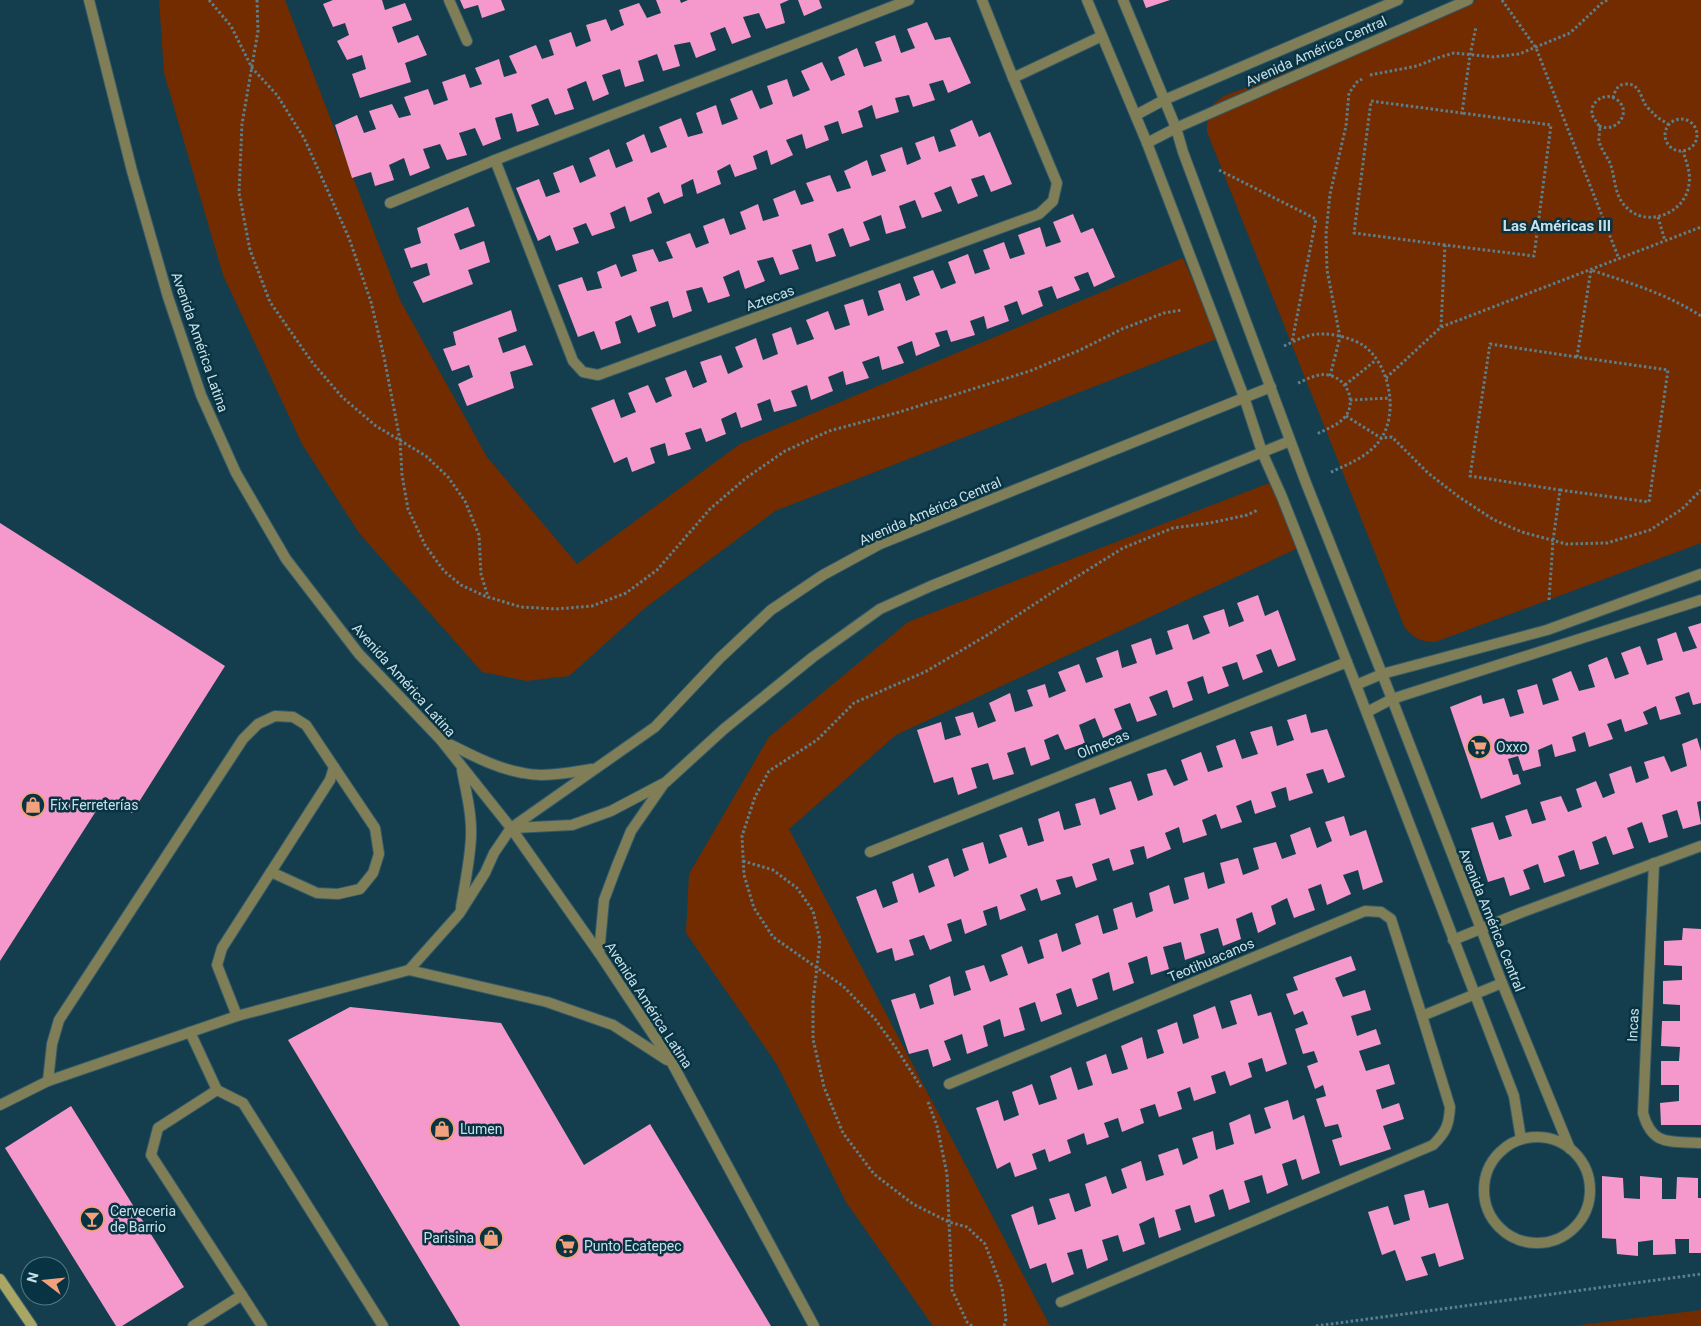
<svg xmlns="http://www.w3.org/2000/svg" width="1701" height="1326" viewBox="0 0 1701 1326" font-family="Roboto,sans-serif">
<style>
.green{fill:#722c00}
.building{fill:#f599cc}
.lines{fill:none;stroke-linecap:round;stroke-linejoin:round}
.lane-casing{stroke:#355b69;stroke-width:12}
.street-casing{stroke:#355b69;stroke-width:12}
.secondary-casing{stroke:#355b69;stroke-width:12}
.path{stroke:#5d7f8c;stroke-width:3;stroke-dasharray:2.5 2.5;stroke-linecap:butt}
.lane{stroke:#807e57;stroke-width:10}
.street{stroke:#807e57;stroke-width:10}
.secondary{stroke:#a8a565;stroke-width:10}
.labels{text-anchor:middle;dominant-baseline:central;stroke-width:5;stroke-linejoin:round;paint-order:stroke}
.street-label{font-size:14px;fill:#cae0e9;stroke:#073342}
.poi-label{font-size:14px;fill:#cae0e9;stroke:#073342;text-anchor:start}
.neighbourhood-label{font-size:15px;font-weight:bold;fill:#cae0e9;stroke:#073342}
</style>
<rect width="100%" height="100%" fill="#143e4d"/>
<g class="green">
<polygon points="159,0 285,0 400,300 487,457 577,564 740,444 1183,258 1219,338 775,511 645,608 569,676 527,681 482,672 359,533 302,444 223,275 164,73"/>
<path d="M1477 0H1701V543L1435 642C1419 641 1414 639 1404 626L1207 132C1207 111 1207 108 1224 96Z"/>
<polygon points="1272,482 1296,549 896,735 789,829 1050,1326 933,1326 846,1202 776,1063 686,933 689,874 769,737 908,622"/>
<polygon points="1701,1310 1701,1326 1573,1326"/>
</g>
<g class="building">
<polygon points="333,0 382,0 385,10 405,3 412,20 392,27 398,43 418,35 427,55 405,63 411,82 360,98 352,74 366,69 362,55 347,60 337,41 349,35 345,23 333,27 323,4"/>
<polygon points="460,0 501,0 505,10 482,18 478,5 464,9"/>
<polygon points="656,0 680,0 681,3 688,0 789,0 780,4 785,23 766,29 759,13 743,17 751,37 732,44 725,27 710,33 716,50 696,58 690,42 674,45 680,66 663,71 657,54 638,61 644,81 625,87 620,69 602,75 609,94 593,101 586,81 567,89 574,109 555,115 548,98 531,105 539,125 517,132 512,113 495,118 501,139 483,146 475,128 459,133 467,155 447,160 440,144 423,149 430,168 410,176 404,158 389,165 394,180 375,186 371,172 352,178 335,125 357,115 364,133 376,129 369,111 392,104 399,118 411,115 404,97 428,89 434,105 448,100 442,82 465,74 470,88 482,84 475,68 499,59 504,77 517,73 509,56 536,45 542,59 554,55 549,40 571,32 576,47 591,41 586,25 606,19 611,31 624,25 619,10 639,3 647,18 661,13"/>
<polygon points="798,0 819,0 822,8 804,16"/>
<polygon points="1143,0 1170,0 1146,8"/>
<polygon points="927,22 935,40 950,37 971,83 948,93 943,80 929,84 935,100 913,107 909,95 895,98 899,112 876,119 872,105 858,111 863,127 842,134 838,121 824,126 829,140 806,149 802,134 786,140 793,155 771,165 767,150 753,156 757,169 735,177 730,164 717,171 721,184 697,194 693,179 681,185 683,196 664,204 659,192 647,198 652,213 630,222 625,206 610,213 615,228 592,236 586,223 573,228 579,243 556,251 550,235 538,241 516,188 539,179 546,197 560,192 553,173 573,165 580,183 596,176 589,158 609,149 616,168 633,161 626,143 644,134 651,153 667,147 659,127 681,118 688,137 703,133 696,113 716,105 722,125 738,119 730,99 752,90 760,109 773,104 767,86 787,79 793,97 810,90 801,71 822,62 831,81 845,75 838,57 857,48 864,67 882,61 875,42 895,35 901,53 915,48 907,29"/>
<polygon points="972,120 979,137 990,132 1012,184 991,192 984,175 971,179 978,196 958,204 951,186 934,193 942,211 922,218 915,200 899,206 906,228 886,234 881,215 863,222 870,240 850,247 843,228 828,234 836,256 816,262 811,244 792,250 799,269 780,275 773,257 757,261 765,281 745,289 739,270 723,277 730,296 708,303 702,287 686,291 692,311 673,318 668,301 650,307 656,326 638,333 631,315 615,322 621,343 601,350 594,331 578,337 558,285 582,277 587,291 602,288 597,272 616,264 621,277 637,271 632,255 653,249 659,262 673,258 666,242 690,233 696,248 709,243 703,226 724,218 730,235 746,229 740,212 758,204 763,221 779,216 773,199 795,190 801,205 814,201 806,183 830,175 837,192 851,188 844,171 867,160 872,176 886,171 880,155 902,147 907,165 921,159 915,143 934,136 939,152 956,146 950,130"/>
<polygon points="468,207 475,226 454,234 460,250 484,241 490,262 468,270 473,284 423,303 413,282 430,275 427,263 411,268 404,249 421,243 417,228"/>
<polygon points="1073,214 1081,233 1093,228 1115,277 1094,287 1088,272 1074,277 1080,290 1057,299 1052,286 1038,291 1043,306 1022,315 1017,301 1004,306 1009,321 987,329 984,316 970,321 975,335 951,342 947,330 935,333 940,346 916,356 912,341 897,347 904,363 882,370 879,356 862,362 869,378 846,385 843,371 828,377 833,391 811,400 807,385 791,391 797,406 774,412 770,399 757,404 762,420 741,428 736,412 721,419 726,434 706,442 701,428 685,433 691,449 668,456 665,443 650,448 655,463 632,472 627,457 614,463 591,408 614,399 621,418 636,412 628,393 648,385 656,403 672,396 665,378 686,370 693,388 707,382 700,362 721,355 728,374 743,367 735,347 756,338 763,360 778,354 772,334 791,327 797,345 814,339 806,320 828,311 835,330 850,325 844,305 863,299 868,316 884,310 878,291 900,283 906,301 920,295 913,277 933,270 941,289 956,283 948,262 968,254 975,274 990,269 983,250 1004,242 1010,259 1025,254 1018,235 1040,227 1046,247 1061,242 1053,222"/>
<polygon points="511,310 517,331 498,338 503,353 525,345 533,365 510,372 514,388 467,406 458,384 473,377 469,365 452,371 443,349 456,345 453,332"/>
<polygon points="0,523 225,666 132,813 105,797 0,961"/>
<polygon points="1258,595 1265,616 1278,610 1296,660 1278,667 1271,649 1256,655 1263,672 1243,680 1237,662 1222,667 1229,686 1208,694 1203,676 1187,682 1193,700 1173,708 1167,690 1149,697 1157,715 1137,722 1130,703 1114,709 1122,729 1103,738 1095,718 1079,725 1085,743 1065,750 1058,734 1044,740 1050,759 1031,766 1025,747 1007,753 1014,774 993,780 988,763 971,768 977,788 958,795 953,777 934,783 917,730 941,722 945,740 961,735 955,717 973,712 978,728 996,721 989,703 1010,693 1015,712 1033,706 1027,690 1045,684 1049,698 1066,691 1058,672 1079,664 1086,683 1103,677 1096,658 1118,650 1122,668 1137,663 1131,645 1151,638 1156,655 1173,649 1167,631 1188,624 1193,640 1210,633 1203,616 1224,609 1229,627 1244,621 1237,603"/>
<polygon points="1701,623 1701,703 1693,705 1689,692 1675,697 1681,714 1660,720 1656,706 1643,712 1648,724 1625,732 1621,719 1607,724 1613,739 1589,747 1585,732 1572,737 1576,751 1555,757 1552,744 1538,750 1541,766 1523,771 1518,756 1508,759 1513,775 1518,774 1521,784 1481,799 1450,707 1481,695 1483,704 1504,698 1510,717 1524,713 1517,690 1537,684 1543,705 1559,700 1552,679 1571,671 1579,691 1595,687 1588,665 1607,657 1615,679 1629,674 1621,653 1640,646 1647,665 1663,660 1657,639 1676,632 1683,652 1697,648 1688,627"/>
<polygon points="1306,714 1311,733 1327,729 1345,777 1328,783 1323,769 1306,774 1313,793 1289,801 1286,787 1271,792 1276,807 1255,814 1251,800 1236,806 1242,822 1221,829 1216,814 1202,820 1207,835 1183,843 1179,827 1165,833 1171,849 1147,859 1144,846 1130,850 1134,864 1113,871 1109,858 1092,864 1097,880 1076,888 1072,876 1056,880 1061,894 1041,901 1037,888 1020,895 1026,910 1000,920 997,906 983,911 987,925 965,934 961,919 947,924 952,941 930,950 924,935 909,940 914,955 895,961 892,948 877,953 856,897 876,889 883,908 898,902 892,882 913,873 919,893 935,886 928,866 948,858 954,877 969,870 962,849 983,842 989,864 1007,857 999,835 1022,827 1028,846 1044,841 1038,819 1059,811 1064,830 1081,825 1075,804 1095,798 1100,815 1116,809 1109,788 1131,781 1138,801 1153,795 1147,774 1166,769 1174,786 1188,780 1181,760 1201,752 1208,772 1223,767 1216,746 1235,739 1242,759 1258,754 1250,732 1272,726 1277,746 1294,740 1287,720"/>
<polygon points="1697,738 1701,751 1701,801 1697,802 1701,824 1683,829 1677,810 1662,815 1668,837 1649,843 1642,822 1627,828 1634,848 1613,855 1606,836 1592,842 1599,864 1580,870 1574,850 1558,856 1565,876 1544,883 1538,864 1523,870 1530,889 1510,896 1504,877 1488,882 1471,828 1493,822 1499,840 1512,836 1505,816 1527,809 1532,824 1546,820 1540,802 1561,796 1568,812 1582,807 1576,789 1596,781 1603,798 1615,793 1609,774 1631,766 1636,783 1649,778 1644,762 1664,756 1671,772 1687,766 1682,744"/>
<polygon points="1344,816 1350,836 1366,830 1383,882 1363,890 1358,870 1343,875 1351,894 1327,905 1321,884 1308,889 1315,910 1294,918 1287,898 1271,906 1276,924 1258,933 1252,912 1236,919 1241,939 1223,946 1218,928 1200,934 1205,953 1185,960 1181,942 1163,947 1169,969 1151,975 1147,956 1128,963 1134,983 1113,991 1109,972 1092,979 1098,999 1077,1007 1071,988 1056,994 1062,1014 1041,1022 1035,1002 1019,1008 1025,1030 1004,1037 1000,1019 983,1026 988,1046 967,1054 962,1034 944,1041 951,1060 933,1067 928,1049 909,1054 891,1000 915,993 920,1009 934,1004 929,985 950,976 954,996 971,990 965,971 984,965 990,982 1008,975 1001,955 1022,946 1028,964 1044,958 1039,940 1057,933 1062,952 1081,944 1075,924 1098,915 1103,934 1118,929 1113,909 1132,902 1136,918 1153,911 1149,893 1169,885 1174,904 1189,899 1184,878 1204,872 1208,889 1225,883 1220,863 1238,858 1243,875 1259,869 1253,848 1276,842 1282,859 1296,854 1290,835 1310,827 1317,848 1332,841 1325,822"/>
<polygon points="1683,928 1701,929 1701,1125 1661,1125 1660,1103 1679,1101 1679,1085 1661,1085 1661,1061 1679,1061 1680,1047 1661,1046 1662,1021 1680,1021 1680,1005 1663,1004 1663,981 1682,980 1682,966 1664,965 1664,941 1682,940"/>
<polygon points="1351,956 1356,970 1335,978 1343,997 1365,990 1371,1010 1351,1016 1357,1036 1376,1029 1381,1044 1359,1051 1366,1071 1389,1064 1395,1084 1376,1090 1382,1109 1399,1103 1404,1119 1383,1126 1391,1149 1340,1166 1332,1140 1342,1137 1338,1124 1325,1127 1316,1099 1326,1096 1323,1085 1315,1089 1307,1066 1318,1062 1314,1051 1303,1054 1295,1029 1308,1024 1303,1011 1294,1015 1286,994 1298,990 1293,977"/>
<polygon points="1251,994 1258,1016 1271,1012 1287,1064 1266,1072 1262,1058 1248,1063 1252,1077 1230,1086 1225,1071 1211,1076 1216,1093 1194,1101 1190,1087 1177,1092 1182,1109 1159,1117 1155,1104 1140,1109 1144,1123 1122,1132 1118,1118 1104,1123 1109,1137 1087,1145 1084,1133 1067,1140 1071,1153 1049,1162 1045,1149 1032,1154 1037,1169 1015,1177 1010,1162 997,1169 976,1108 998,1100 1004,1121 1019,1115 1012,1092 1032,1084 1039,1105 1057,1099 1050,1076 1071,1067 1078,1090 1093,1085 1086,1062 1106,1054 1112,1074 1128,1069 1121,1046 1142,1037 1147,1059 1164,1053 1157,1030 1177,1022 1183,1044 1199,1038 1193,1015 1215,1006 1222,1029 1237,1024 1230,1001"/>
<polygon points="350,1007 501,1023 584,1165 650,1124 771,1326 460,1326 288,1040"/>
<polygon points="1288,1100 1293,1120 1304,1115 1320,1173 1302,1180 1296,1159 1282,1164 1288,1185 1267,1194 1262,1175 1244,1181 1250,1202 1229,1210 1223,1189 1209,1195 1215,1216 1195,1223 1190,1205 1175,1210 1181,1230 1159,1238 1154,1217 1139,1224 1145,1244 1123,1252 1118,1235 1102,1240 1108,1260 1087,1269 1082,1249 1067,1253 1074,1274 1052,1283 1046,1263 1030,1269 1011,1215 1033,1206 1038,1225 1056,1219 1049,1199 1069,1193 1075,1212 1091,1206 1085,1184 1106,1176 1112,1194 1127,1188 1121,1169 1141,1161 1146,1181 1164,1175 1158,1155 1178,1148 1183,1165 1198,1158 1192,1138 1213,1131 1216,1150 1234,1144 1229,1123 1250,1114 1255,1134 1271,1128 1264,1108"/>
<polygon points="71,1106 184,1287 122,1326 116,1326 5,1148"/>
<polygon points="1602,1176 1623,1178 1624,1198 1640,1199 1640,1176 1662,1178 1662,1199 1676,1199 1677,1177 1698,1178 1698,1198 1701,1198 1701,1253 1689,1253 1689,1239 1675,1239 1676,1254 1653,1255 1653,1240 1638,1242 1638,1256 1617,1254 1616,1239 1602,1238"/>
<polygon points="1424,1190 1429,1208 1448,1203 1464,1259 1439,1267 1435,1253 1421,1257 1428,1275 1406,1281 1395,1250 1382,1255 1368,1212 1388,1206 1394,1225 1410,1220 1404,1195"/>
</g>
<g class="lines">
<defs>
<g id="lane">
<polyline points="271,872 317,893 338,894 360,889 373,873 379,854 375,828 334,767"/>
<polyline points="190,1032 217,1090"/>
<polyline points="48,1081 52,1044 59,1020 243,739 258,724 275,716 293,717 306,725 334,767 330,780 222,948 217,965 237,1016"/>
<polyline points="193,1326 242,1295"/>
<polyline points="262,1326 151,1155 158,1128 217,1090 243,1103 383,1326"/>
</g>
<g id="street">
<polyline points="89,0 132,171 168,297 201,395 236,473 286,559 359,654 440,739 511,828 599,953 672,1063 814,1326"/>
<polyline points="449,0 467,41"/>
<polyline points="1087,0 1147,143 1244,397 1262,452 1282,497 1356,685 1514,1096 1521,1139"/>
<polyline points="1123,0 1176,128 1183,152 1306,483 1392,699 1502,983 1570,1149"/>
<polyline points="1013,78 1102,36"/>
<polyline points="1136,115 1164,100 1398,0"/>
<polyline points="1147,143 1176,128 1468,0"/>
<polyline points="495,160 573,361 583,372 598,375 1039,214 1053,201 1057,183 1013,78 982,0"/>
<polyline points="390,203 495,160 909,0"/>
<polyline points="1356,685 1382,674 1547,630 1701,574"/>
<polyline points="1367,712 1392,699 1701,600"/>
<path d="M441 740C468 753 494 768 523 773 544 778 571 772 592 769"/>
<polyline points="513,828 572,825 611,811 666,782 724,729 813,657 880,609 931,586 1290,441"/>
<polyline points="870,852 1347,662"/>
<path d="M1654 863 1643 1113C1652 1147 1671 1141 1701 1143"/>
<path d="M461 907C465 883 470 860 471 837 472 814 466 792 462 770"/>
<polyline points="1453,940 1520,913 1701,846"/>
<polyline points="599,953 604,900 616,868 631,831 663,785"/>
<polyline points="409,970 459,914 485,873 494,853 511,828 655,727 720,658 771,610 823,575 880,544 1271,387"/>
<polyline points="949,1084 1365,911 1381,912 1391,919 1422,1016 1502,983"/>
<polyline points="0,1105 48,1081 237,1016 409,970 547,1002 613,1025 667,1060"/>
<circle cx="1537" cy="1190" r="53"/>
<path d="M1061 1302 1433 1145C1446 1132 1449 1125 1450 1107L1422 1016"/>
</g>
<polyline id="secondary" points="0,1279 32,1326"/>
</defs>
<use href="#lane" class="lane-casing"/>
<use href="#street" class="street-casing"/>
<use href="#secondary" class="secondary-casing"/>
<g class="path">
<polyline points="209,0 231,26 252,68 277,95 304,138 349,238 371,302 384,357 400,440 402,475 408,509 425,545 444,571 461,585 487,597"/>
<polyline points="257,0 258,31 242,124 239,193 250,250 270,302 312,362 342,397 376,426 426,456 448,477 465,501 479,535 481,574 488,597 521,607 556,609 592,606 626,593 657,570 710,509 746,478 785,451 829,431 896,413 1030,371 1080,350 1122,329 1164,313 1182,310"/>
<polyline points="1502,0 1536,48 1619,259"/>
<polyline points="1370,75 1417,66 1437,58 1454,53 1493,57 1519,54 1570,33 1603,2 1608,0"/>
<path d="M1613 98C1615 91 1617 85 1625 84 1639 83 1640 95 1645 104 1647 107 1651 111 1653 113 1657 118 1664 121 1669 125"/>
<circle cx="1681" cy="135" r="16"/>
<path d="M1599 126C1618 134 1633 110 1616 99 1611 96 1606 96 1601 98 1597 100 1593 104 1592 109 1591 118 1596 120 1599 126 1601 130 1598 137 1599 141 1601 149 1606 155 1609 161 1616 176 1613 194 1626 207 1647 229 1686 213 1689 184 1691 172 1686 162 1683 151"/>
<polyline points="1219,170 1316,219 1292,342"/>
<polyline points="1658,217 1665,241"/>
<polyline points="1445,245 1354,233 1371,101 1462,113 1470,55 1476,27"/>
<polyline points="1441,327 1445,245 1534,256 1551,125 1462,113"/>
<path d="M1284 346C1297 340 1309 333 1324 334 1336 334 1354 339 1364 346 1390 365 1399 414 1380 440 1368 457 1348 464 1329 473"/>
<polyline points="1330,376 1340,337 1327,270 1326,234 1330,194 1346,126 1349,93 1357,82 1362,79"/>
<polyline points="1386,378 1441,327 1701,227"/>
<path d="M1298 383C1308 379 1317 373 1328 375 1347 378 1358 403 1344 418 1337 426 1326 429 1317 434"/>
<polyline points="1345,385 1376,360"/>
<polyline points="1350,400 1390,398"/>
<polyline points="1346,416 1381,438 1392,437 1428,473 1459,497 1494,520 1522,532 1566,544 1607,543 1650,530 1682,509 1701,490"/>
<path d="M1560 490 1649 502 1668 370 1577 357 1591 270C1630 283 1667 294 1701 316"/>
<polyline points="1549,600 1553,541 1560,490 1470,476 1490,344 1577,357"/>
<polyline points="743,861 773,870 797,888 813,911 820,940 813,1002 813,1039 824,1087 843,1133 874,1174 913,1204 949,1222 967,1227 985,1244 1002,1288 1006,1319 1004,1326"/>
<polyline points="921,1087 896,1048 875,1019 843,986 773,937 754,908 744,875 742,836 755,797 769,771 817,740 854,703 925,672 989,634 1062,586 1123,548 1173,528 1210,523 1247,515 1258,510"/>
<polyline points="928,1102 937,1126 947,1174 952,1290 967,1322 972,1326"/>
<polyline points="1316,1326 1701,1274"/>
</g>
<use href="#lane" class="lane"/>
<use href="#street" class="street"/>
<use href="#secondary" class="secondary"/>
</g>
<defs>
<symbol id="supermarket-ring" viewBox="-11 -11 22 22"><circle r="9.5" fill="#073342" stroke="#f1a17c" stroke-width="1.5"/><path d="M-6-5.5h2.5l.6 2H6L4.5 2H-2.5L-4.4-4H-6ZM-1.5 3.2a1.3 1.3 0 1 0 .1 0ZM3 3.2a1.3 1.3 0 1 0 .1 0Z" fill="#f1a17c"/></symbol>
<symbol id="shop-ring" viewBox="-11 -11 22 22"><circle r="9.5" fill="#073342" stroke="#f1a17c" stroke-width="1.5"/><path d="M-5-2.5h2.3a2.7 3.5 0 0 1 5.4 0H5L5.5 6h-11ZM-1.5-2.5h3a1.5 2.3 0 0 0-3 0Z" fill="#f1a17c"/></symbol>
<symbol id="bar-ring" viewBox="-11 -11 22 22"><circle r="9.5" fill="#073342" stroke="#f1a17c" stroke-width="1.5"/><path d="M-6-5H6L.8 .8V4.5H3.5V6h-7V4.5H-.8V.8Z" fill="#f1a17c"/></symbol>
</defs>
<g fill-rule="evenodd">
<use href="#supermarket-ring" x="1465" y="733" width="28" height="28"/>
<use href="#shop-ring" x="19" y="791" width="28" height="28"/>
<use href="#shop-ring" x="428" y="1115" width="28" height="28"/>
<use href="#bar-ring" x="78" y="1205" width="28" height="28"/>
<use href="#shop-ring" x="477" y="1224" width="28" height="28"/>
<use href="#supermarket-ring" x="553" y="1232" width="28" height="28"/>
</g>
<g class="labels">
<g class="street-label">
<text transform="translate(1316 51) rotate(-24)">Avenida América Central</text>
<text transform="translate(770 298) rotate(-20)">Aztecas</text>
<text transform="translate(200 342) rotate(71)">Avenida América Latina</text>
<text transform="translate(930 511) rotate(-23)">Avenida América Central</text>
<text transform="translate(404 680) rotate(48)">Avenida América Latina</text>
<text transform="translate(1103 744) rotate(-22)">Olmecas</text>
<text transform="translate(1492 920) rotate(68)">Avenida América Central</text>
<text transform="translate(1211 960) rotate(-23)">Teotihuacanos</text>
<text transform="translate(649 1005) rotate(57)">Avenida América Latina</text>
<text transform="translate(1633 1025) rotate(-87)">Incas</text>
</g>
<g class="poi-label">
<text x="1496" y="747">Oxxo</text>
<text x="50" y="805">Fix Ferreterías</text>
<text x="460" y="1129">Lumen</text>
<text x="110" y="1211">Cerveceria<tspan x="110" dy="16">de Barrio</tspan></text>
<text x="474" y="1238" text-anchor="end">Parisina</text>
<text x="584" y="1246">Punto Ecatepec</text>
</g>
<g class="neighbourhood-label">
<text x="1557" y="226">Las Américas III</text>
</g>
</g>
<g transform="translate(45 1281) rotate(286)"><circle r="24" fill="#073342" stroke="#557885"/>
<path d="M0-4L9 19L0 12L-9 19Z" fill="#f1a17c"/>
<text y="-8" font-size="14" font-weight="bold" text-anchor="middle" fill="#cae0e9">N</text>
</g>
</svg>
